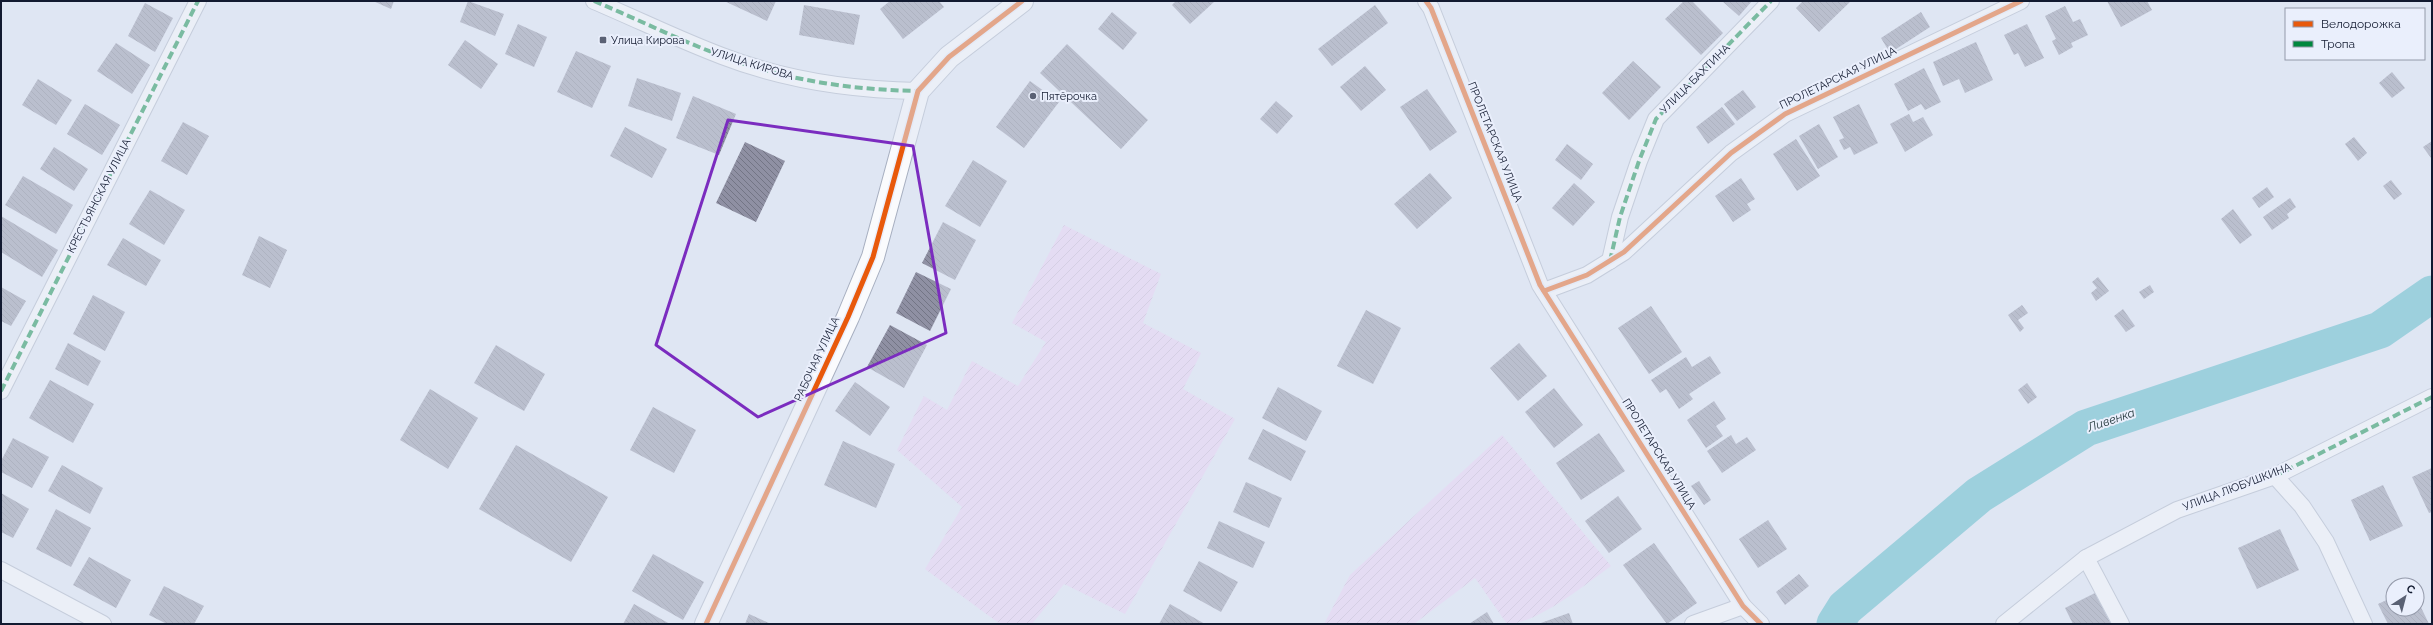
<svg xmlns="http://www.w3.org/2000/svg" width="2433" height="625" viewBox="0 0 2433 625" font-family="Raleway,sans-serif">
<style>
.garden{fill:url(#garden-furrows)}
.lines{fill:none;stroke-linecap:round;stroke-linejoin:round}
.river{stroke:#4eb5c4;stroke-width:37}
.building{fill:url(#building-back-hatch)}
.street-casing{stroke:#a7afc0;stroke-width:18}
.secondary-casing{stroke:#a7afc0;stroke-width:24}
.street{stroke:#fafbfd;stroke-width:16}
.secondary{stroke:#fafbfd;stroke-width:22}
.quiet{stroke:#00873e;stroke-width:4;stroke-dasharray:8 4;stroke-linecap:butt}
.cycleway-casing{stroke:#eaeffc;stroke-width:8}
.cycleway{stroke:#e8590c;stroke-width:5}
.marked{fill:none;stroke:#7b2cbf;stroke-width:3;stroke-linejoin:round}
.poi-dot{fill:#5a6174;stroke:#eaeffc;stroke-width:1.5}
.labels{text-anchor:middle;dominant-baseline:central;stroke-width:4;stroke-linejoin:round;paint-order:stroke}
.poi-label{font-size:11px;fill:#121a30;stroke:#eaeffc;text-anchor:start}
.street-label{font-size:11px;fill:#121a30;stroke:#eaeffc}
.water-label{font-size:12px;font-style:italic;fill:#1d3236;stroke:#eaeffc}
</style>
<defs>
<pattern id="garden-furrows" width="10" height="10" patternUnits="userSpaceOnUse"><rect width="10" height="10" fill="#ecd1f4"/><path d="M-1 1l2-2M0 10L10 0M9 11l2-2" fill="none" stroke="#c9b3d2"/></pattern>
<pattern id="building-back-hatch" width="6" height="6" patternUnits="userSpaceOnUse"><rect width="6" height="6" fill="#8f90a3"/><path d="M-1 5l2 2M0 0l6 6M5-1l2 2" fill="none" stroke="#737585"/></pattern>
</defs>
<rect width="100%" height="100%" fill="#dfe6f3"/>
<g class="garden">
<polygon points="1064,225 1161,274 1143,323 1201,353 1183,389 1235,419 1125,614 1064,584 1032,624 1000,624 925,569 962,507 897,450 924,396 947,410 972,361 1018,386 1046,342 1012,323"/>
<path d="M1502 435 1611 566C1586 584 1537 624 1507 624L1475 578 1414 624H1324L1350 575Z"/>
</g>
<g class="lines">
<polyline class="river" points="1835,624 1845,608 1979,495 2086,428 2380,330 2432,294"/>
</g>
<g class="building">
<polygon points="373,1 394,1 391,9"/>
<polygon points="468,1 504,14 495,36 460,22"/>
<polygon points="724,1 776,1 767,21"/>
<polygon points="890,1 939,1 944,7 903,39 880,9"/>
<polygon points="1176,1 1215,1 1190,24 1172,5"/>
<polygon points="1684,1 1692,1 1723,33 1701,55 1665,19"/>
<polygon points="1722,1 1752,1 1739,16"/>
<polygon points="1803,1 1851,1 1819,32 1796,8"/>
<polygon points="2107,1 2147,1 2152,10 2121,27"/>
<polygon points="145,3 173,18 155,52 128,36"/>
<polygon points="804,5 860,15 854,45 799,35"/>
<polygon points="1375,5 1388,23 1332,66 1318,49"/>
<polygon points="2065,6 2073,22 2080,19 2088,35 2071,43 2073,47 2059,55 2052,41 2056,39 2045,16"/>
<polygon points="1112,12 1137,33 1123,50 1098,29"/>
<polygon points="1921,12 1930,27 1890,53 1881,38"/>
<polygon points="518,24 547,37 534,67 505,54"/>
<polygon points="2027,24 2044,58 2025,67 2018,53 2014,55 2004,35"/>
<polygon points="465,40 498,64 481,89 448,65"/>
<polygon points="1976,42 1993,80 1965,93 1959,79 1943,86 1933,62"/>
<polygon points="116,43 150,65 132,94 97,71"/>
<polygon points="1067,44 1148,120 1121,149 1040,73"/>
<polygon points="576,51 611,66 592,108 557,92"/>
<polygon points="1633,61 1661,87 1629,120 1602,93"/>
<polygon points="1365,66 1386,90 1361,111 1340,87"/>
<polygon points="1924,68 1941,102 1925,110 1921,104 1908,111 1894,84"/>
<polygon points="2392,72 2405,88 2392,98 2379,83"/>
<polygon points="637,78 681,93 672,121 628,106"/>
<polygon points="38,79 72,100 56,125 22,105"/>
<polygon points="1030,81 1059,102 1024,148 996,127"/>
<polygon points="1427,89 1457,132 1430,151 1400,107"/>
<polygon points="1743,90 1756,107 1737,121 1724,104"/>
<polygon points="693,96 736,114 719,155 676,138"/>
<polygon points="1276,101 1293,116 1277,134 1260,119"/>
<polygon points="85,104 120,125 102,155 67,134"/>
<polygon points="1859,104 1878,143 1854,155 1850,147 1844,150 1839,140 1844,138 1833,117"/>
<polygon points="1722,107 1735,124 1708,144 1696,127"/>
<polygon points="1909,114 1913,122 1923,117 1933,135 1905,152 1890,124"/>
<polygon points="183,122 209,136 187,175 161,161"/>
<polygon points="1819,124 1838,157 1818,169 1799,136"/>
<polygon points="625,127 667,149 652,178 610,156"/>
<polygon points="2354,137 2367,153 2358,161 2345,144"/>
<polygon points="1796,139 1820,176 1797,191 1773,154"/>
<polygon points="2432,141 2432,158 2431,158 2423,147"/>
<polygon points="745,142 785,161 756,222 716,203"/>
<polygon points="1567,144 1593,164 1581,180 1555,160"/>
<polygon points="54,147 88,169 74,191 40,169"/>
<polygon points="973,160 1007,181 980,227 945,206"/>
<polygon points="1430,173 1452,198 1417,229 1394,204"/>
<polygon points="23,176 73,205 56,234 5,205"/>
<polygon points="1741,178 1755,199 1747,204 1751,210 1733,222 1715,196"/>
<polygon points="2391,180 2402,194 2394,200 2383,186"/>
<polygon points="1574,183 1595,202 1573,226 1552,208"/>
<polygon points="2267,187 2274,197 2259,208 2252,198"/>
<polygon points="150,190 185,210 164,245 129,224"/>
<polygon points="2290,198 2296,207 2287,214 2289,218 2272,230 2263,217"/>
<polygon points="2233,209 2252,235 2240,244 2221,219"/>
<polygon points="1,216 58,250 42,277 1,252"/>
<polygon points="943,222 976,240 955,280 922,263"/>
<polygon points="259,236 287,250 270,288 242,275"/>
<polygon points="123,238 161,260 146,286 107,265"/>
<polygon points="916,272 951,289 930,331 896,313"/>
<polygon points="2098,277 2109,291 2096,301 2091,293 2097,288 2092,282"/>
<polygon points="2150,285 2154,292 2144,299 2139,292"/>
<polygon points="1,287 26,301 11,326 1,321"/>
<polygon points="93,295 125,312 105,351 73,334"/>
<polygon points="2022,305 2028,313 2018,320 2024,328 2020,332 2008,315"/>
<polygon points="1651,306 1682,352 1649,374 1618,328"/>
<polygon points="2123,309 2135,326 2126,332 2114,316"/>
<polygon points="1366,310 1401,328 1373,384 1337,366"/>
<polygon points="890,325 927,345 904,388 867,367"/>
<polygon points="68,343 101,361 88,386 55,369"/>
<polygon points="1519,343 1547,376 1518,401 1490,368"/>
<polygon points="496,345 545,374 524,411 474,383"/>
<polygon points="1710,356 1721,373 1689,394 1693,399 1679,409 1666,389 1660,393 1651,380 1686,357 1692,367"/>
<polygon points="50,380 94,404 73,443 29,418"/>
<polygon points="855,382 890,407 870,436 835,411"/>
<polygon points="2027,383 2037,397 2028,404 2018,390"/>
<polygon points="1278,387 1322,411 1306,441 1262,418"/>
<polygon points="1554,388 1583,425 1554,448 1525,412"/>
<polygon points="430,389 478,418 448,469 400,440"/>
<polygon points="1714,401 1726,419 1716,426 1723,436 1706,448 1687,420"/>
<polygon points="653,407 696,430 674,473 630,450"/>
<polygon points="1263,429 1306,451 1291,481 1248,459"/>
<polygon points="1599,433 1625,471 1581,500 1556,463"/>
<polygon points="1731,435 1736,444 1747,437 1756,450 1722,473 1707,451"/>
<polygon points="13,438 49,457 32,488 1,472 1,461"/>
<polygon points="843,441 895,464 876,508 824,485"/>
<polygon points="516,445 608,497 571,562 479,509"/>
<polygon points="62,465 103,488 90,514 48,491"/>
<polygon points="2432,468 2432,512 2429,513 2412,477"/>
<polygon points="1699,481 1711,500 1704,505 1691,486"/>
<polygon points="1246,482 1282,498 1269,528 1233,512"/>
<polygon points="2383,485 2403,526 2370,541 2351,500"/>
<polygon points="1,493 29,509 13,538 1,532"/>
<polygon points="1618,496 1642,529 1609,553 1585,521"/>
<polygon points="56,509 91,528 71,567 36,549"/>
<polygon points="1768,520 1787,549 1758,568 1739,539"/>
<polygon points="1219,521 1265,542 1253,568 1207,548"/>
<polygon points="2280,529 2299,570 2257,589 2238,548"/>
<polygon points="1654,543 1697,603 1667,624 1623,565"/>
<polygon points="653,554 704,582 683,620 632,591"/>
<polygon points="89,557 131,580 116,608 73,585"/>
<polygon points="1199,561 1238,582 1221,612 1183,591"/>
<polygon points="1799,574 1809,586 1785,605 1776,592"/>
<polygon points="164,586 204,606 194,624 167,624 149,615"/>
<polygon points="2095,593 2111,624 2073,624 2065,608"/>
<polygon points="2393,597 2393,609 2417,609 2417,599 2429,624 2388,624 2378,604"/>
<polygon points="634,604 670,624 623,624"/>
<polygon points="1170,604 1205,624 1159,624"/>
<polygon points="1487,612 1494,624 1469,624"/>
<polygon points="1569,613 1573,624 1538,624"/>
<polygon points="749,614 771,624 745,624"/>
</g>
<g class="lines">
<defs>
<g id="street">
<path d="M594 1C637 19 679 40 722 56 784 80 852 90 918 91"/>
<polyline points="1426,1 1431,8 1540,285 1743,606 1761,624"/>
<polyline points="1610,261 1620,217 1639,161 1656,119 1771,1"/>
<polyline points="1544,291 1587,275 1624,252 1731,153 1785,114 2021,1"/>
<polyline points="1,391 198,1"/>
<polyline points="2275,476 2302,506 2326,542 2364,624"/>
<polyline points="2086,558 2121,624"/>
<polyline points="1,570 103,624"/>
<polyline points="1693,624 1743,606"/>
<polyline points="2004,624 2086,558 2177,510 2275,476 2432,397"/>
</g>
<polyline id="secondary" points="706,624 848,317 873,257 918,91 949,57 1022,1"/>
</defs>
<use href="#street" class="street-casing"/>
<use href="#secondary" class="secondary-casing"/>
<use href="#street" class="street"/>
<use href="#secondary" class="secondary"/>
<g class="quiet">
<path d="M594 1C637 19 679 40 722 56 784 80 852 90 918 91"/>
<polyline points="1610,261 1620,217 1639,161 1656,119 1771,1"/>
<polyline points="1,391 198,1"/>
<polyline points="2275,476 2432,397"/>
</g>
<defs>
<g id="cycleway">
<polyline points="1426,1 1431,8 1540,285 1743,606 1761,624"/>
<polyline points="1544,291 1587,275 1624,252 1731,153 1785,114 2021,1"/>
<polyline points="706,624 848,317 873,257 918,91 949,57 1022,1"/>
</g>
</defs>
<use href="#cycleway" class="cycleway-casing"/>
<use href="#cycleway" class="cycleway"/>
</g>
<path d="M0 0H2433V625H0ZM728 120 913 146 946 333 758 417 656 345Z" fill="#dfe6f3" fill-opacity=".55" fill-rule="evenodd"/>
<path class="marked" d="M728 120 913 146 946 333 758 417 656 345Z"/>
<g class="poi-dot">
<rect x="599" y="36" width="8" height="8" rx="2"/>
<circle cx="1033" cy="96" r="4"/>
</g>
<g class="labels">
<g class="poi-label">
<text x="611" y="40">Улица Кирова</text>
<text x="1041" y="96">Пятёрочка</text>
</g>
<g class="street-label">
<text transform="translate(752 64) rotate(17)">УЛИЦА КИРОВА</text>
<text transform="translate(1838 78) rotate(-26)">ПРОЛЕТАРСКАЯ УЛИЦА</text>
<text transform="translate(1695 79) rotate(-45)">УЛИЦА БАХТИНА</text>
<text transform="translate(1495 142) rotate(68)">ПРОЛЕТАРСКАЯ УЛИЦА</text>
<text transform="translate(99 196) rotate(-63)">КРЕСТЬЯНСКАЯ УЛИЦА</text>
<text transform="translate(817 359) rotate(-65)">РАБОЧАЯ УЛИЦА</text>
<text transform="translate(1659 454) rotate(58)">ПРОЛЕТАРСКАЯ УЛИЦА</text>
<text transform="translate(2237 487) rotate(-21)">УЛИЦА ЛЮБУШКИНА</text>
</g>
<g class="water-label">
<text transform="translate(2111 420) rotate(-19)">Ливенка</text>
</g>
</g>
<rect width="2433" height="625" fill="none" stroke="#121a30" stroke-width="4"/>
<rect x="2285" y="8" width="140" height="52" fill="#eaeffc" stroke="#949aaa"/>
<rect x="2293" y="21" width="20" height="6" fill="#e8590c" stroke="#949aaa"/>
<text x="2321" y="28" font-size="12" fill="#121a30">Велодорожка</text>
<rect x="2293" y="41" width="20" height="6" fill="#00873e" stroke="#949aaa"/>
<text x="2321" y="48" font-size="12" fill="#121a30">Тропа</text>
<g transform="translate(2405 597) rotate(36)"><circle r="19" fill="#eaeffc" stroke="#949aaa"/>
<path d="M0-3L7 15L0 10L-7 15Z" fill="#5a6174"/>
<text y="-6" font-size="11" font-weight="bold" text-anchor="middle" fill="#121a30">С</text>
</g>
</svg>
